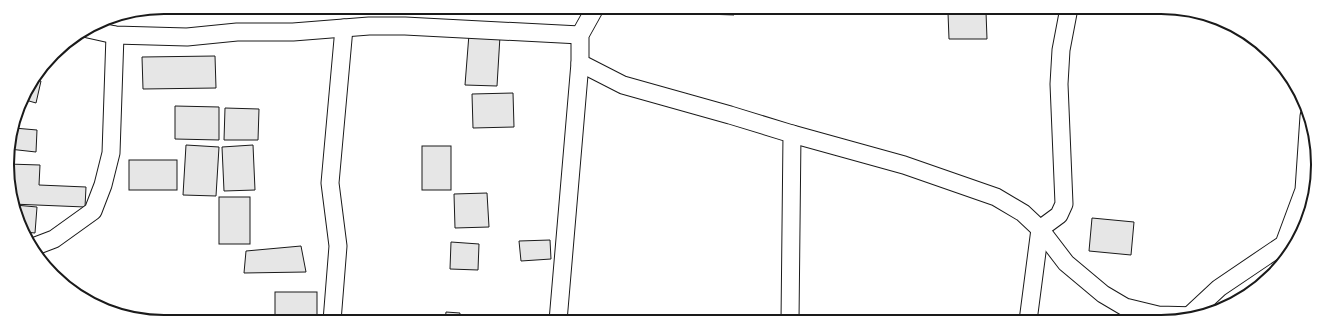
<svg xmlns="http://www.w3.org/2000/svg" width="1325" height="329" viewBox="0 0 1325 329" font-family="Georgia,serif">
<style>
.building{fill:#e6e6e6;stroke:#1a1a1a}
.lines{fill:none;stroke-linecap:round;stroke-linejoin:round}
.street-casing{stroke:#1a1a1a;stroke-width:19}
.street{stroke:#fff;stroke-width:17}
.rim{fill:none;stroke:#1a1a1a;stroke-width:2}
</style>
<rect width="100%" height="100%" fill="#fff"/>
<g class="building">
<polygon points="706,8 734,8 734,15 705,14"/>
<polygon points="1155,8 1181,8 1190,11 1190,14 1154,13"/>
<polygon points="986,12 987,39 949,39 948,13"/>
<polygon points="469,34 500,36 497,86 465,85"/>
<polygon points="215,56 216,88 143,89 142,57"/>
<polygon points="35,80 41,81 36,103 22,99 23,95"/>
<polygon points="513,93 514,127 473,128 472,94"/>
<polygon points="175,106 219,107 219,140 175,139"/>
<polygon points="225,108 259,109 258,140 224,140"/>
<polygon points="14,128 37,130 36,152 9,149"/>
<polygon points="186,145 219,147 216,196 183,195"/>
<polygon points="253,145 255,190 224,191 222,147"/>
<rect x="422" y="146" width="29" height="44"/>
<rect x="129" y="160" width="48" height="30"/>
<polygon points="8,164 40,165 39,185 86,187 85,207 12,204"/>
<polygon points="487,193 489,227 455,228 454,194"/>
<rect x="219" y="197" width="31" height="47"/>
<polygon points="15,205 37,207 35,233 25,232 15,210"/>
<polygon points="1092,218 1134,222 1131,255 1089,251"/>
<polygon points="550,240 551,259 521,261 519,241"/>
<polygon points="451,242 479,244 478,270 450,269"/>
<polygon points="301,246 306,272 244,273 246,251"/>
<rect x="275" y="292" width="42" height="29"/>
<polygon points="446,312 460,313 459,321 445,321"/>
</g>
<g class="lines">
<defs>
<g id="street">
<polyline points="595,8 580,35 580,63 623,85 730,115 792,134 790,321"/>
<polyline points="88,29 115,35 187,37 237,32 293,32 369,26 405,26 580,35"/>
<polyline points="792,134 904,165 996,197 1023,213 1040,229 1066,263 1103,294 1125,307 1158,315 1198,316"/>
<polyline points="33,247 54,239 93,211 103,185 111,153 115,35"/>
<polyline points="1190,315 1219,288 1284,244 1304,190 1309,116"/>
<polyline points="332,321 338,246 330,183 344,28"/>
<polyline points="558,321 580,63"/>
<polyline points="1028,321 1040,229 1059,215 1064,204 1059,84 1061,50 1069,8"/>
</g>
</defs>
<use href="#street" class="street-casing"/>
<use href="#street" class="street"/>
</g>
<path d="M0 0H1325V329H0ZM164 14H1161A150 150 0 0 1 1311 164V165A150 150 0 0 1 1161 315H164A150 150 0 0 1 14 165V164A150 150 0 0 1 164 14Z" fill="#fff" fill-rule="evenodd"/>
<path class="rim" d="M164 14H1161A150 150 0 0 1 1311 164V165A150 150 0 0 1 1161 315H164A150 150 0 0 1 14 165V164A150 150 0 0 1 164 14Z"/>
</svg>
